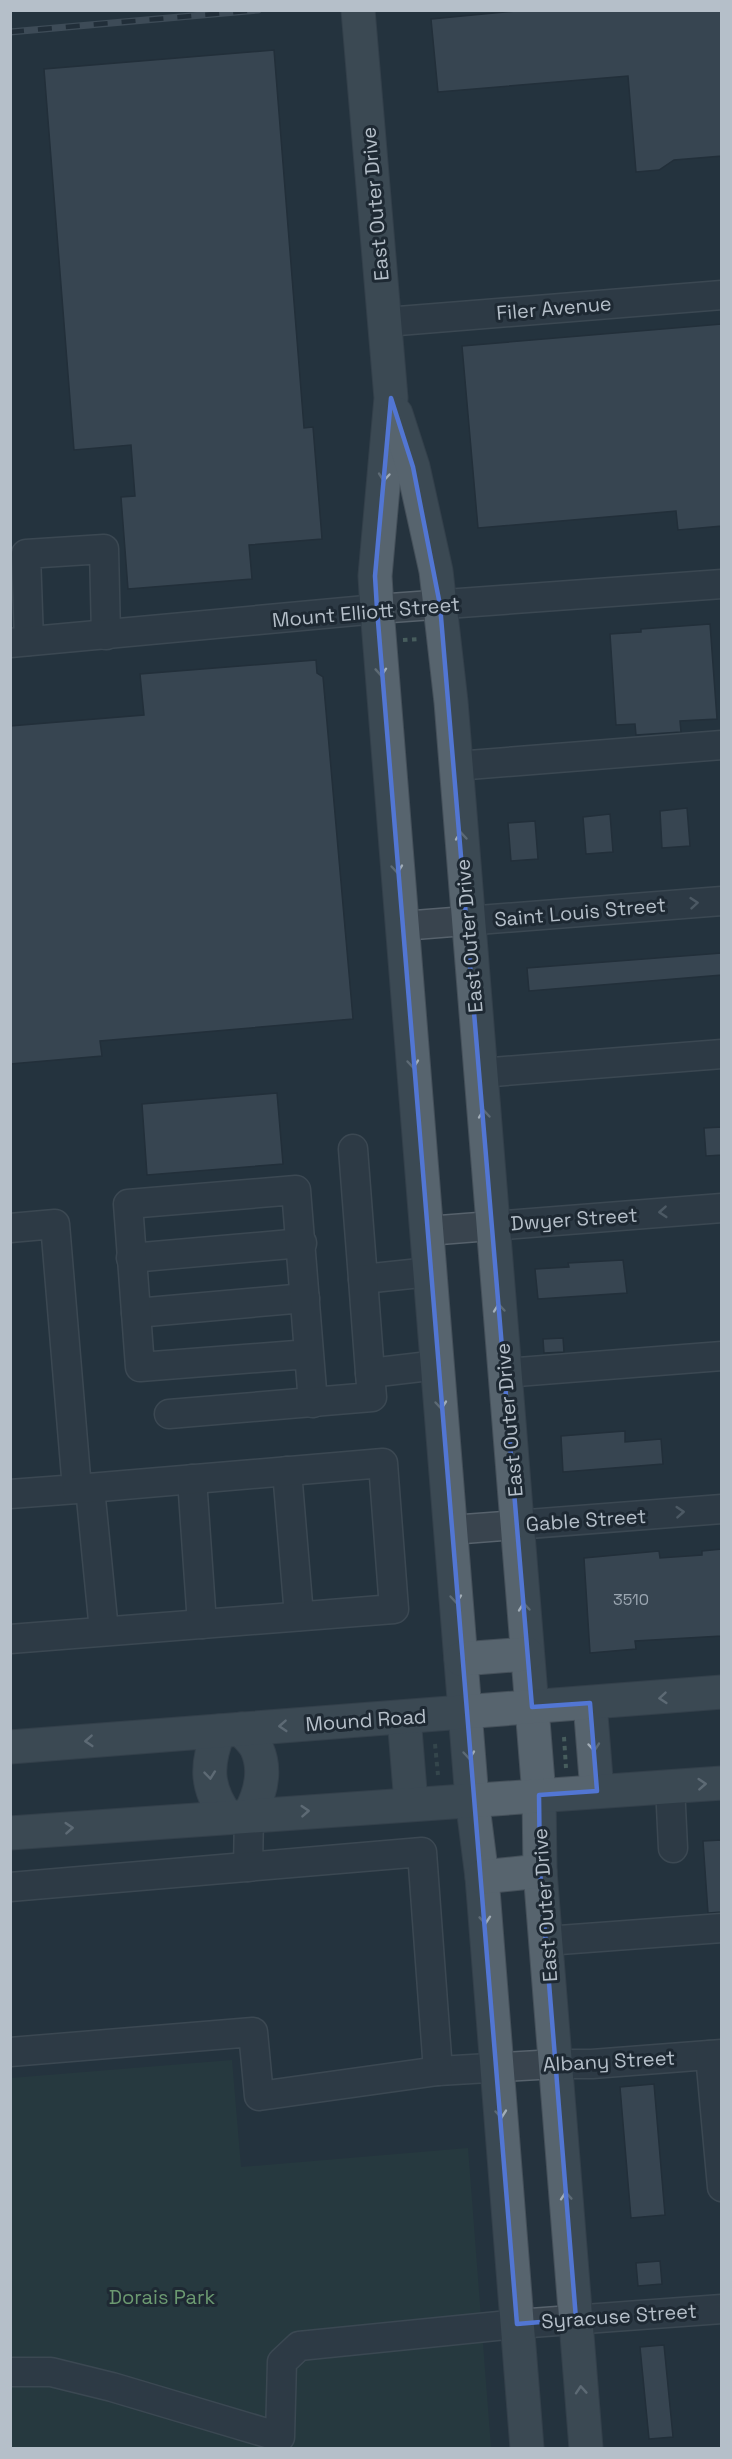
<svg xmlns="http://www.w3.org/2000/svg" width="732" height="2459" viewBox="0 0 732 2459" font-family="'Space Grotesk',sans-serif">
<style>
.green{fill:#284140}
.building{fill:#4e5c69;stroke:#202b35;stroke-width:1.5}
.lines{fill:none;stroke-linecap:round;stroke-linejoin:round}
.minor-casing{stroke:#57626c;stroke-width:31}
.major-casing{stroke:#45505a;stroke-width:35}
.path{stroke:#475d5d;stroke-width:4;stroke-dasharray:4.5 4.5;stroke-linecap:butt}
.minor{stroke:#39444e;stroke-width:28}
.major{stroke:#57646e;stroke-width:33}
.rail-casing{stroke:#5b6975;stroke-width:7}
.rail{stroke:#1e2933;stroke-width:4.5;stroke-dasharray:14;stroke-linecap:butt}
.oneway{stroke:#a2adb7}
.oneway2{stroke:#7d8892}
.marked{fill:none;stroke:#5276d3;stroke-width:4.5;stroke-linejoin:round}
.labels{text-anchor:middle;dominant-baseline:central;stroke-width:6;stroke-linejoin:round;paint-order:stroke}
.number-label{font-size:16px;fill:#9ba6b1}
.street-label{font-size:20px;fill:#b5bfc9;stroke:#1e2933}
.park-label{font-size:20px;fill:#6c9a71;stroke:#1e2933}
</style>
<rect width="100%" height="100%" fill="#25333e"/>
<polygon class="green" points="232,2060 241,2167 468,2148 491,2448 11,2448 11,2078"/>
<g class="building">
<polygon points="526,10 722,10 722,156 674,160 659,170 636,172 628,76 438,92 431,19"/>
<polygon points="274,50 304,428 313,427 322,539 249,545 252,579 128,589 121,497 135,496 131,445 74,450 44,69"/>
<polygon points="722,324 722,526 678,530 676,511 478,528 462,346"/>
<polygon points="710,624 717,719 680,721 681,732 636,735 635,724 616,725 610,634 641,632 641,629"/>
<polygon points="316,660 317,673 323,677 353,1019 100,1041 102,1056 10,1064 10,726 144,715 140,674"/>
<polygon points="687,808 690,846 662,848 660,811"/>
<polygon points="610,814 613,852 586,854 583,817"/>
<polygon points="535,821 538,859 511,861 508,823"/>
<polygon points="722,953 722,975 529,991 527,968"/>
<polygon points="277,1093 283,1164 147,1175 142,1104"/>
<polygon points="722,1127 722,1155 706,1156 704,1128"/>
<polygon points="623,1260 627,1293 538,1299 535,1269 569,1267 568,1263"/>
<polygon points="563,1338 564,1352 544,1353 543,1339"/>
<polygon points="625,1431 625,1442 661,1439 663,1464 563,1472 561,1436"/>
<polygon points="722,1549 722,1636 635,1641 636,1649 590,1653 584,1558 659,1551 660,1558 702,1555 702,1551"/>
<polygon points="722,1840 722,1912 708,1913 703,1841"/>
<polygon points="654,2084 665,2215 631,2218 620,2087"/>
<polygon points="660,2261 662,2284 638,2286 636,2263"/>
<polygon points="664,2345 673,2437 649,2439 640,2347"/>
</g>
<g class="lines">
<defs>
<g id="minor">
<polyline points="386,322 722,295"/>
<polyline points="29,641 26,554 104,549 106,635"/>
<polyline points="10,643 377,609 722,584"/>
<polyline points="456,766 722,745"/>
<polyline points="402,926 722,901"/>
<polyline points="480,1073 722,1054"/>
<polyline points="353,1149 363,1279 430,1272"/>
<polyline points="10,1228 55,1224 77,1489 10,1494"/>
<polyline points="427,1231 722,1208"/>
<polyline points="131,1258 302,1243"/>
<polyline points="363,1279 370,1373"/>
<polyline points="136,1313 305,1298"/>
<polyline points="309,1354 140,1367 128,1204 296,1190 313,1403"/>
<polyline points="505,1373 722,1356"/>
<polyline points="169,1414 372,1397 370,1373 438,1365"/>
<polyline points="287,1471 299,1616"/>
<polyline points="192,1479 202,1624"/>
<polyline points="90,1488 104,1631"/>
<polyline points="451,1530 722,1509"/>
<polyline points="10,1639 394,1609 383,1463 77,1489"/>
<polyline points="670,1786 673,1848"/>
<polyline points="248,1867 249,1815"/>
<polyline points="10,1887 422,1852 438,2071 556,2064 592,2064 722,2054"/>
<polyline points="546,1941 722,1928"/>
<polyline points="10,2052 253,2032 259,2096 438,2071"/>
<polyline points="710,2055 722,2187"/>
<polyline points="10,2372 51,2372 112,2387 280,2437 282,2362 299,2346 517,2324 722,2309"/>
</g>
<g id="major">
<polyline points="358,10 391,398 375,576 377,609 472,1799 482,1877 527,2448"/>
<polyline points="396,414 413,467 436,571 451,702 539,1795 540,1871 586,2448"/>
<polyline points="461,1659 527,1654"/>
<polyline points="590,1703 597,1791"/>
<polyline points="404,1717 411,1803"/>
<path d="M241 1729C246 1735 254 1742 257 1749 267 1772 260 1795 249 1815"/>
<path d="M219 1731C206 1764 205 1787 227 1817"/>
<polyline points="10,1747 722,1692"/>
<polyline points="10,1833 722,1783"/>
<polyline points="482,1877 540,1871"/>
</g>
</defs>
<use href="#minor" class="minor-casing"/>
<use href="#major" class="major-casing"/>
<g class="path">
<polyline points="403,640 420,639"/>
<polyline points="564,1737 566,1768"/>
<polyline points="435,1744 438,1775"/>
</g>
<use href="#minor" class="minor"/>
<use href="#major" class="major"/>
<defs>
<polyline id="rail" points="10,32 258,10"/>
</defs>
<use href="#rail" class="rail-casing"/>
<use href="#rail" class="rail"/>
</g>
<defs><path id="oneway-chevron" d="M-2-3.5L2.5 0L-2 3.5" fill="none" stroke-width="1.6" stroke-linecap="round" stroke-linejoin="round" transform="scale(1.5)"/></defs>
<g class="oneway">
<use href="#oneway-chevron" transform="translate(384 477) rotate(95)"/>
<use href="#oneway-chevron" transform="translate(381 672) rotate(86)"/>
<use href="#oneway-chevron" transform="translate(461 836) rotate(-95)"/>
<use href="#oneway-chevron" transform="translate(397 869) rotate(85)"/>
<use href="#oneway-chevron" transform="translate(413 1064) rotate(85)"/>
<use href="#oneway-chevron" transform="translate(484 1114) rotate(-95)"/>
<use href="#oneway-chevron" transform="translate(499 1308) rotate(-95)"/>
<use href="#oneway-chevron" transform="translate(441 1405) rotate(85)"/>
<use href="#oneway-chevron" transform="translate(456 1599) rotate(85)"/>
<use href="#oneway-chevron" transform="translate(524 1607) rotate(-95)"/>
<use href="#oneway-chevron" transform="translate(663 1698) rotate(175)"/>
<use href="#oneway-chevron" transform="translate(283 1726) rotate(176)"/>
<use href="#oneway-chevron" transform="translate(89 1741) rotate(176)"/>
<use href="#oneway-chevron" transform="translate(594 1747) rotate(85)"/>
<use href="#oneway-chevron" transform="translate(469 1755) rotate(85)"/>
<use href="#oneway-chevron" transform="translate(210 1775) rotate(84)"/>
<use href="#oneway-chevron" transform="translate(702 1784) rotate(-4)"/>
<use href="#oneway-chevron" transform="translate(305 1811) rotate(-4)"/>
<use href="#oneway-chevron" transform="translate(69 1828) rotate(-4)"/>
<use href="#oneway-chevron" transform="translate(485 1920) rotate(86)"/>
<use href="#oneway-chevron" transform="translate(501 2114) rotate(85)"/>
<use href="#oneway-chevron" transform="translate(566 2196) rotate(-94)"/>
<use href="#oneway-chevron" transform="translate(581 2390) rotate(-94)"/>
</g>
<g class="oneway2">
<use href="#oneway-chevron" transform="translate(694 903) rotate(-5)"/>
<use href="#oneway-chevron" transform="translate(663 1212) rotate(176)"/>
<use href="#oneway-chevron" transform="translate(680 1512) rotate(-4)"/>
</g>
<path d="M0 0H732V2459H0ZM391 398 413 467 440 605 532 1707 590 1703 597 1791 539 1795 540 1871 576 2319 517 2324 377 609 375 576Z" fill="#25333e" fill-opacity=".55" fill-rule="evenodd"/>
<path class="marked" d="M391 398 413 467 440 605 532 1707 590 1703 597 1791 539 1795 540 1871 576 2319 517 2324 377 609 375 576Z"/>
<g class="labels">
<g class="number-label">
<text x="631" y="1599">3510</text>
</g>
<g class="street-label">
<text transform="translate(375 204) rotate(-95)">East Outer Drive</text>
<text transform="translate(554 308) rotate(-5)">Filer Avenue</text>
<text transform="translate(366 612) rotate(-5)">Mount Elliott Street</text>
<text transform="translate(580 912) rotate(-5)">Saint Louis Street</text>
<text transform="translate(469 936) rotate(-95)">East Outer Drive</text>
<text transform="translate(574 1219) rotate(-4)">Dwyer Street</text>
<text transform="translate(509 1420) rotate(-95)">East Outer Drive</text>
<text transform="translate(586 1520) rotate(-4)">Gable Street</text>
<text transform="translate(366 1720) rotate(-4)">Mound Road</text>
<text transform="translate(545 1905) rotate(-94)">East Outer Drive</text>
<text transform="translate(609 2061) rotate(-3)">Albany Street</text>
<text transform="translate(619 2316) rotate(-4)">Syracuse Street</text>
</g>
<g class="park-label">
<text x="162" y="2297">Dorais Park</text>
</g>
</g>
<rect width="732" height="2459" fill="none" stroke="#b5bfc9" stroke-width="24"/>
</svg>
